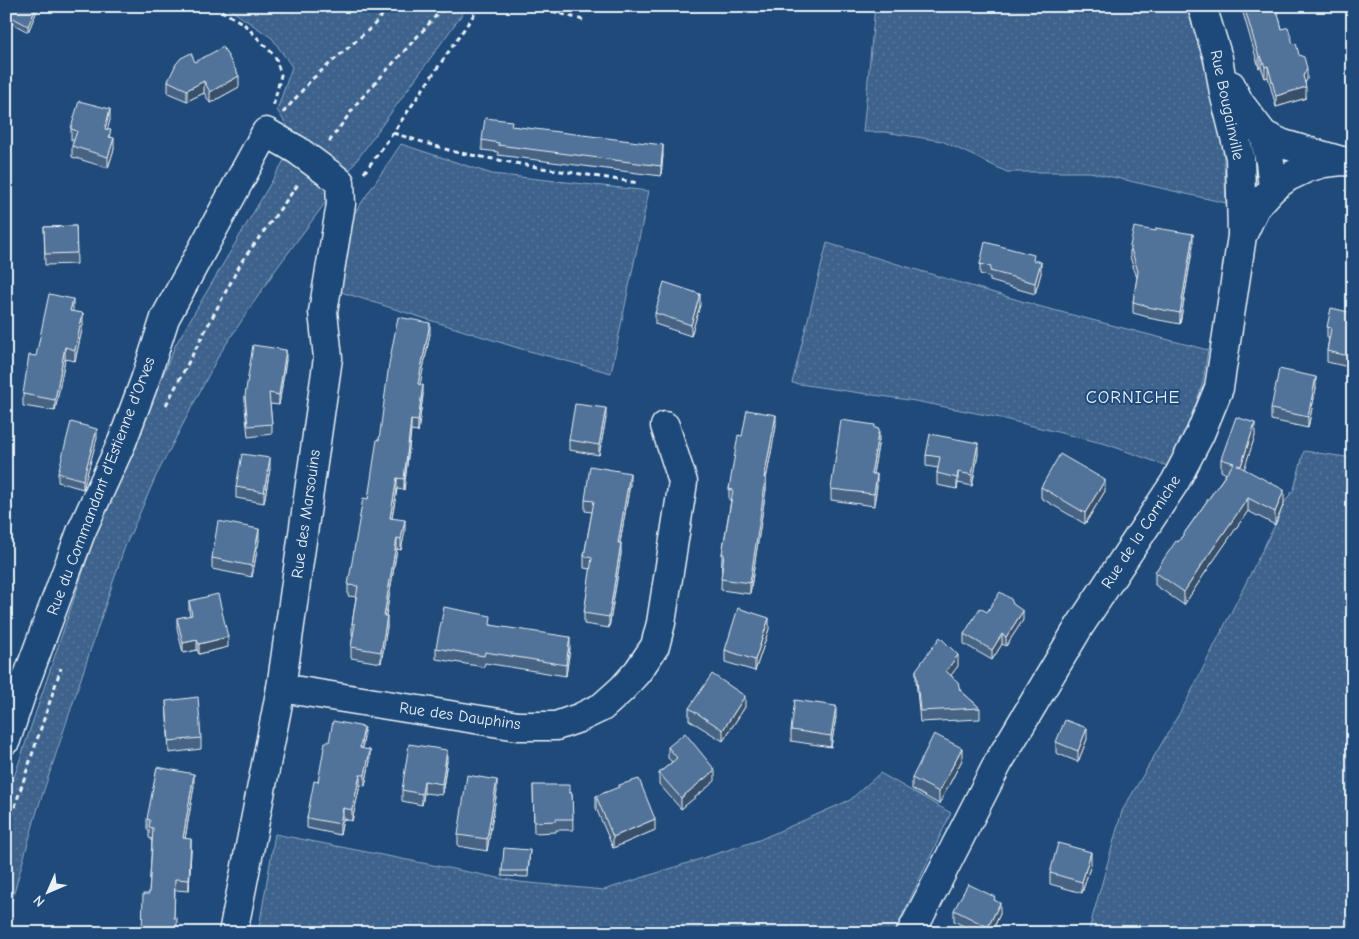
<svg xmlns="http://www.w3.org/2000/svg" width="1359" height="939" viewBox="0 0 1359 939" font-family="'Comic Neue',sans-serif">
<style>
.grass{fill:url(#grass-dots);stroke:#92aac2}
.lines{fill:none;stroke-linecap:round;stroke-linejoin:round}
.minor-casing{stroke:#e8f1f8;stroke-width:31}
.path{stroke:#e8f1f8;stroke-width:3;stroke-dasharray:5 4;stroke-linecap:butt}
.minor{stroke:#1f4a7a;stroke-width:28}
.minor-bridge-casing{stroke:#e8f1f8;stroke-width:31;stroke-linecap:butt}
.minor-bridge{stroke:#1f4a7a;stroke-width:28}
.wall{fill:#466384;stroke:#e8f1f8}
.shaded-wall{fill:#39506b;stroke:#e8f1f8}
.building{fill:#517399;stroke:#e8f1f8}
.labels{text-anchor:middle;dominant-baseline:central;stroke-width:4;stroke-linejoin:round;paint-order:stroke}
.street-label{font-size:16px;fill:#e8f1f8;stroke:#1f4a7a}
.neighbourhood-label{font-size:18px;letter-spacing:1px;fill:#e8f1f8;stroke:#1f4a7a}
</style>
<defs>
<pattern id="grass-dots" width="8" height="8" patternUnits="userSpaceOnUse" patternTransform="scale(1.25)"><rect width="8" height="8" fill="#3c628c"/><path d="M2 2h.1M6 6h.1" fill="none" stroke="#58799d" stroke-width="1.8" stroke-linecap="round"/></pattern>
</defs>
<rect width="100%" height="100%" fill="#1f4a7a"/>
<filter id="ink" filterUnits="userSpaceOnUse"><feTurbulence type="fractalNoise" baseFrequency=".02" numOctaves="2"/><feDisplacementMap in="SourceGraphic" scale="10" xChannelSelector="R" yChannelSelector="G"/><feConvolveMatrix kernelMatrix="1 2 1 2 8 2 1 2 1" color-interpolation-filters="sRGB"/></filter>
<g filter="url(#ink)">
<g class="grass">
<polygon points="225,6 468,6 354,164 274,272 219,355 156,476 124,549 37,811 6,921 6,801 93,542 176,344 296,140 277,110 292,67 272,38"/>
<polygon points="875,6 1186,6 1202,56 1223,142 1226,203 1090,172 1007,172 942,141 885,132 863,132"/>
<polygon points="401,144 492,174 649,191 611,373 518,348 341,292 354,214"/>
<polygon points="827,243 1038,306 1208,350 1203,382 1191,420 1170,467 1106,444 996,417 915,401 792,383"/>
<polygon points="1304,451 1353,458 1353,933 1088,933 1122,811 1186,702 1275,525 1284,503 1294,489"/>
<polygon points="880,773 951,813 894,933 258,933 275,834 519,882 604,890 759,840 850,800"/>
</g>
<g class="lines">
<defs>
<g id="minor">
<polyline points="1202,6 1218,58 1224,93 1240,157 1242,232"/>
<polyline points="1231,85 1239,102 1264,135 1270,162 1273,188"/>
<polyline points="1264,135 1283,144 1338,160"/>
<polyline points="281,688 518,726 556,726 579,718 602,707 622,689 638,671 655,646 661,623 683,482 665,426"/>
<polyline points="6,740 23,689 81,532 122,442 145,380 165,318 266,132 297,150"/>
<polyline points="233,933 281,688 328,358 323,312 341,204 340,182 331,175"/>
<polyline points="911,933 998,763 1079,627 1175,482 1200,434 1219,388 1242,236 1255,208 1273,188 1288,177 1307,168 1324,163 1342,161 1353,162"/>
</g>
</defs>
<use href="#minor" class="minor-casing"/>
<g class="path">
<polyline points="213,6 244,24 275,56 281,75 273,107"/>
<polyline points="535,6 583,20"/>
<polyline points="283,113 311,80 373,26 390,6"/>
<polyline points="393,133 455,152 542,168 639,183"/>
<polyline points="329,142 358,102 445,6"/>
<polyline points="364,173 393,133 475,13 484,6"/>
<polyline points="166,405 242,261 299,183"/>
<polyline points="6,833 61,668"/>
</g>
<use href="#minor" class="minor"/>
<defs>
<polyline id="minor-bridge" points="297,150 331,175"/>
</defs>
<use href="#minor-bridge" class="minor-bridge-casing"/>
<use href="#minor-bridge" class="minor-bridge"/>
</g>
<g class="wall">
<polygon points="39,6 28,32 6,20 6,8"/>
<polygon points="1241,6 1276,6 1282,29 1293,44 1307,79 1305,83 1306,98 1276,107 1268,77 1265,78 1261,67 1259,68"/>
<polygon points="195,62 239,87 210,103 204,93 187,101 168,93 168,81"/>
<polygon points="110,120 107,129 111,137 114,149 108,168 72,157 72,146 74,140 71,140 71,128"/>
<polygon points="512,126 663,155 661,176 498,155 498,152 482,150 482,140"/>
<polygon points="76,226 77,264 45,265 44,227"/>
<polygon points="1193,245 1180,324 1148,318 1148,317 1133,313 1133,302 1137,278 1130,257 1130,246"/>
<polygon points="1034,260 1041,273 1035,294 990,281 990,277 980,274 980,264"/>
<polygon points="700,305 691,336 655,324 655,313"/>
<polygon points="72,312 83,325 75,361 65,359 55,411 23,406 23,394 36,356"/>
<polygon points="1353,313 1353,368 1327,362 1327,351 1329,338 1327,338 1327,327"/>
<polygon points="430,334 420,384 423,395 418,432 411,431 404,490 397,489 392,518 405,531 401,550 397,549 386,616 387,627 381,663 351,658 351,647 353,635 352,635 352,624 356,597 348,596 348,585 368,499 379,440"/>
<polygon points="286,360 279,405 270,404 272,424 272,434 248,437 245,407 245,396"/>
<polygon points="1316,388 1308,428 1271,420 1271,409"/>
<polygon points="606,418 599,455 569,450 569,440"/>
<polygon points="776,426 766,479 766,489 750,594 721,590 722,554 731,500 729,500 729,489 742,436"/>
<polygon points="875,428 879,440 873,474 877,486 874,506 831,500 831,489"/>
<polygon points="1255,436 1244,469 1284,503 1275,525 1248,511 1205,573 1184,605 1155,585 1155,572 1178,542 1226,474 1221,471 1221,459"/>
<polygon points="97,438 83,489 58,482 58,473"/>
<polygon points="978,454 972,486 958,483 957,489 937,485 937,473 938,468 926,466 926,455"/>
<polygon points="270,469 264,503 236,498 236,487"/>
<polygon points="630,484 620,543 621,554 609,628 584,624 584,613 591,569 584,568 584,556 592,512 585,511 585,500"/>
<polygon points="1041,487 1105,491 1085,524 1041,498"/>
<polygon points="259,540 252,577 212,569 212,558"/>
<polygon points="189,601 228,647 199,654 197,650 183,653 177,628 177,618 190,616 189,611"/>
<polygon points="1013,604 1023,620 1006,646 1002,644 992,660 964,644 964,634 987,612"/>
<polygon points="491,625 570,648 566,676 485,663 484,667 436,659 436,648"/>
<polygon points="769,629 755,671 725,662 725,650"/>
<polygon points="958,666 951,675 960,690 980,708 980,719 920,722 916,680 916,670"/>
<polygon points="166,701 201,738 201,749 169,753"/>
<polygon points="745,707 723,741 689,720 689,708"/>
<polygon points="836,717 831,747 791,741 791,730"/>
<polygon points="364,737 362,749 370,761 365,786 360,785 352,821 343,819 340,835 307,828 307,818 318,782 329,742"/>
<polygon points="1087,739 1078,762 1056,753 1056,742"/>
<polygon points="668,747 715,781 681,809 659,784 659,773 672,762 668,758"/>
<polygon points="962,760 939,804 912,789 912,778"/>
<polygon points="447,761 442,795 424,793 422,805 402,801 402,790"/>
<polygon points="533,785 572,793 573,830 556,830 556,832 534,833"/>
<polygon points="619,785 655,830 613,848 596,808 596,796 619,788"/>
<polygon points="194,786 185,839 191,850 189,891 175,890 174,918 177,933 149,894 152,839 149,838 149,830 147,830 147,819"/>
<polygon points="497,791 487,851 458,846 458,835"/>
<polygon points="530,850 528,877 502,876 502,871"/>
<polygon points="1091,864 1082,893 1050,884 1050,873"/>
<polygon points="995,900 1000,914 992,932 994,933 977,933 954,921 954,910"/>
</g>
<g class="shaded-wall">
<polygon points="37,6 39,6 28,32 28,26"/>
<polygon points="8,23 8,34 6,36 6,25"/>
<polygon points="1261,56 1261,67 1259,68 1259,57"/>
<polygon points="1268,66 1268,77 1265,78 1265,67"/>
<polygon points="1307,68 1307,79 1303,87 1303,76"/>
<polygon points="239,76 239,87 210,103 210,92"/>
<polygon points="204,81 204,93 187,101 187,90"/>
<polygon points="1306,87 1306,98 1276,107 1276,96"/>
<polygon points="110,109 110,120 105,139 105,129"/>
<polygon points="114,138 114,149 108,168 108,157"/>
<polygon points="663,145 663,155 661,176 661,166"/>
<polygon points="1193,234 1193,245 1180,324 1180,313"/>
<polygon points="1041,262 1041,273 1035,294 1035,283"/>
<polygon points="700,294 700,305 691,336 691,325"/>
<polygon points="73,299 73,310 70,322 70,311"/>
<polygon points="83,313 83,325 75,361 75,350"/>
<polygon points="430,323 430,334 418,395 418,384"/>
<polygon points="65,347 65,359 55,411 55,400"/>
<polygon points="286,350 286,360 279,405 279,395"/>
<polygon points="1316,377 1316,388 1308,428 1308,417"/>
<polygon points="423,385 423,395 418,432 418,421"/>
<polygon points="606,408 606,418 599,455 599,445"/>
<polygon points="776,415 776,426 766,479 766,489 750,594 750,583 764,478"/>
<polygon points="411,420 411,431 404,490 404,479"/>
<polygon points="1255,423 1255,436 1241,479 1241,466"/>
<polygon points="97,429 97,438 83,489 83,480"/>
<polygon points="879,429 879,440 871,485 871,474"/>
<polygon points="978,443 978,454 972,486 972,475"/>
<polygon points="270,458 270,469 264,503 264,492"/>
<polygon points="958,472 958,483 957,489 957,478"/>
<polygon points="630,473 630,484 618,554 618,543"/>
<polygon points="877,474 877,486 874,506 874,494"/>
<polygon points="397,478 397,489 390,529 390,518"/>
<polygon points="1105,480 1105,491 1085,524 1085,513"/>
<polygon points="1284,490 1284,503 1275,525 1275,512"/>
<polygon points="1248,498 1248,511 1205,573 1184,605 1184,592 1205,560"/>
<polygon points="405,520 405,531 401,550 401,539"/>
<polygon points="259,529 259,540 252,577 252,566"/>
<polygon points="397,538 397,549 384,627 384,616"/>
<polygon points="621,543 621,554 609,628 609,617"/>
<polygon points="1023,611 1023,620 1006,646 1006,637"/>
<polygon points="387,616 387,627 381,663 381,652"/>
<polygon points="769,618 769,629 755,671 755,660"/>
<polygon points="1002,634 1002,644 992,660 992,650"/>
<polygon points="228,637 228,647 199,654 199,644"/>
<polygon points="570,637 570,648 566,676 566,665"/>
<polygon points="197,640 197,650 183,653 183,643"/>
<polygon points="958,655 958,666 946,682 946,671"/>
<polygon points="745,696 745,707 723,741 723,730"/>
<polygon points="836,706 836,717 831,747 831,736"/>
<polygon points="364,727 364,737 360,759 360,748"/>
<polygon points="1087,728 1087,739 1078,762 1078,751"/>
<polygon points="962,748 962,760 939,804 939,792"/>
<polygon points="370,750 370,761 365,786 365,775"/>
<polygon points="447,750 447,761 442,795 442,784"/>
<polygon points="715,770 715,781 681,809 681,798"/>
<polygon points="194,774 194,786 183,850 183,838"/>
<polygon points="360,775 360,785 352,821 352,810"/>
<polygon points="497,780 497,791 487,851 487,839"/>
<polygon points="424,781 424,793 422,805 422,794"/>
<polygon points="343,808 343,819 340,835 340,824"/>
<polygon points="655,819 655,830 613,848 613,837"/>
<polygon points="191,839 191,850 189,891 189,880"/>
<polygon points="1091,852 1091,864 1082,893 1082,882"/>
<polygon points="1000,903 1000,914 991,933 988,933 988,927"/>
</g>
<g class="building">
<polygon points="7,6 37,6 28,26 6,14"/>
<polygon points="1244,6 1276,6 1282,29 1288,27 1293,44 1296,43 1299,55 1304,57 1307,68 1303,76 1306,87 1276,96 1268,66 1265,67 1261,56 1259,57"/>
<polygon points="223,47 239,76 210,92 204,81 187,90 168,81 176,64 181,58 191,53 195,62"/>
<polygon points="79,101 110,109 105,129 111,130 109,137 114,138 108,157 72,146 77,131 71,129 71,128"/>
<polygon points="485,118 512,121 511,126 663,145 661,166 498,145 499,143 482,140"/>
<polygon points="76,226 77,253 45,254 44,227"/>
<polygon points="1134,227 1156,231 1156,228 1193,234 1180,313 1148,307 1148,306 1133,302 1138,271 1130,246"/>
<polygon points="985,242 1034,255 1033,260 1041,262 1035,283 990,271 991,267 980,264"/>
<polygon points="664,282 700,294 691,325 655,313"/>
<polygon points="49,294 73,299 70,311 83,313 75,350 65,347 55,400 23,394 29,355 36,356"/>
<polygon points="1331,308 1353,313 1353,357 1327,351 1331,328 1327,327"/>
<polygon points="398,317 430,323 418,384 423,385 418,421 411,420 404,479 397,478 390,518 405,520 401,539 397,538 384,616 387,616 381,652 351,647 355,624 352,624 358,586 348,585 363,498 368,499 377,439 379,440 389,364"/>
<polygon points="253,345 286,350 279,395 269,393 272,424 248,426 245,396"/>
<polygon points="1279,369 1316,377 1308,417 1271,409"/>
<polygon points="575,404 606,408 599,445 569,440"/>
<polygon points="747,410 776,415 764,478 766,478 750,583 721,579 724,554 722,554 733,490 729,489 738,435 742,436"/>
<polygon points="1236,417 1255,423 1241,466 1237,465 1284,490 1275,512 1248,498 1205,560 1184,592 1155,572 1176,541 1178,542 1234,463 1221,459"/>
<polygon points="841,420 875,425 875,428 879,429 871,474 877,474 874,494 831,489"/>
<polygon points="71,422 97,429 83,480 58,473"/>
<polygon points="930,434 978,443 972,475 958,472 957,478 937,473 940,457 926,455"/>
<polygon points="242,454 270,458 264,492 236,487"/>
<polygon points="1060,454 1105,480 1085,513 1041,487"/>
<polygon points="590,466 630,473 618,543 621,543 609,617 584,613 592,558 584,556 594,501 585,500"/>
<polygon points="218,521 259,529 252,566 212,558"/>
<polygon points="1000,592 1011,599 1013,604 1023,611 1006,637 1002,634 992,650 964,634 980,608 987,612"/>
<polygon points="218,594 228,637 199,644 197,640 183,643 177,618 192,615 189,601"/>
<polygon points="444,607 491,616 490,625 570,637 566,665 485,652 484,656 436,648"/>
<polygon points="738,608 769,618 755,660 725,650"/>
<polygon points="940,637 958,655 946,671 958,682 960,690 980,708 920,711 916,670"/>
<polygon points="712,674 745,696 723,730 689,708"/>
<polygon points="198,697 201,738 169,741 166,701"/>
<polygon points="795,700 836,706 831,736 791,730"/>
<polygon points="1065,720 1087,728 1078,751 1056,742"/>
<polygon points="333,721 364,727 360,748 370,750 365,775 360,775 352,810 343,808 340,824 307,818 314,781 318,782 325,742 329,742"/>
<polygon points="685,733 715,770 681,798 659,773 677,758 668,747"/>
<polygon points="934,734 962,748 939,792 912,778"/>
<polygon points="409,744 447,750 442,784 424,781 422,794 402,790"/>
<polygon points="157,767 194,774 183,838 191,839 189,880 175,879 174,918 177,918 177,933 142,933 143,894 149,894 153,828 149,827 150,820 147,819"/>
<polygon points="467,775 497,780 487,839 458,835"/>
<polygon points="639,779 655,819 613,837 596,796 619,787 619,785"/>
<polygon points="533,785 570,785 570,793 572,793 573,819 556,819 556,821 534,822"/>
<polygon points="1058,843 1091,852 1082,882 1050,873"/>
<polygon points="504,848 530,850 528,871 502,871"/>
<polygon points="968,884 995,897 994,900 1000,903 988,927 954,910"/>
<polygon points="1056,926 1083,933 1054,933"/>
<polygon points="987,931 994,933 987,933"/>
</g>
</g>
<g class="labels">
<g class="street-label">
<text transform="translate(1227 105) rotate(78)">Rue Bougainville</text>
<text transform="translate(101 486) rotate(-69)">Rue du Commandant d'Estienne d'Orves</text>
<text transform="translate(306 514) rotate(-82)">Rue des Marsouins</text>
<text transform="translate(1141 532) rotate(-57)">Rue de la Corniche</text>
<text transform="translate(460 716) rotate(8)">Rue des Dauphins</text>
</g>
<g class="neighbourhood-label">
<text x="1133" y="397">CORNICHE</text>
</g>
</g>
<rect width="1359" height="939" fill="none" stroke="#1f4a7a" stroke-width="25"/>
<rect x="12" y="12" width="1334" height="914" fill="none" stroke="#e8f1f8" stroke-width="2" filter="url(#ink)"/>
<g transform="translate(48 892) rotate(225)" stroke="#1f4a7a" stroke-width="4" paint-order="stroke">
<path d="M0-4L9 19L0 12L-9 19Z" fill="#e8f1f8"/>
<text y="-8" font-size="14" font-weight="bold" text-anchor="middle" fill="#e8f1f8">N</text>
</g>
</svg>
